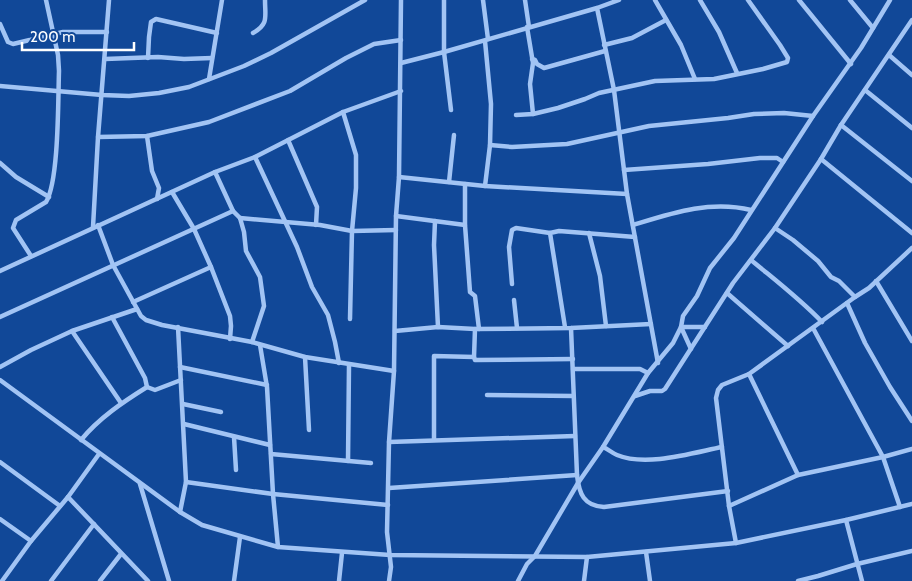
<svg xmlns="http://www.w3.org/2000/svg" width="912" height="581" viewBox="0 0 912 581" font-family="Cabin,sans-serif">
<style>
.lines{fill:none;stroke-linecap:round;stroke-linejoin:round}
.street{stroke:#a2c4f4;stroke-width:4.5}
</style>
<rect width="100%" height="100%" fill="#114898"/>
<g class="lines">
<g class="street">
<polyline points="444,0 444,52 451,110"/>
<polyline points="483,0 488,39"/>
<polyline points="525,0 529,27"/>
<polyline points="619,0 597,8 614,90 627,194 658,363"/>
<polyline points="655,0 681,45 695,79"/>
<polyline points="700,0 719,32 737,73"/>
<polyline points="799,0 851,64"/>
<polyline points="850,0 873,28"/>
<polyline points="0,24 8,42 13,44 63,32 107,32"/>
<polyline points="527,27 533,63 530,84 533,114"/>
<path d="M253 33C269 24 265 17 265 0"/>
<polyline points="485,41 491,104 490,145 485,186"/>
<polyline points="604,45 632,38 666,20"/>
<polyline points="889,55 912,75"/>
<polyline points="148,58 149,37 151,22 156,19 217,33"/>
<polyline points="105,59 158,57 184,59 212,58"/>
<polyline points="532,59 535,60 537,64 544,68 605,51"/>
<polyline points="401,63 444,52 597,8"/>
<polyline points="209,79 222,0"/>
<polyline points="0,86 102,95 129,96 159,93 189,87 244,66 271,53 365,0"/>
<polyline points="865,90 912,128"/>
<polyline points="343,112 356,155 356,188 352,231 350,319"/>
<polyline points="516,115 533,114 558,108 585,99 599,93 655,81 714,79 763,69 787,62 788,58 780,45 748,0"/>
<polyline points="841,125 912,181"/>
<polyline points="147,136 152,171 159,188 157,199"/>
<polyline points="98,137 147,136 209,122 290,91 346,58 374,44 401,40"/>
<polyline points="288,140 317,207 316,225"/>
<polyline points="490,145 512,147 567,144 649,126 728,118 754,114 784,113 813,116"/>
<polyline points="255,157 297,247 312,287 328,315 335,342 339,363"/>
<polyline points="821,159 912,233"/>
<polyline points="0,163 16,177 49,197"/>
<polyline points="624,170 708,164 760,158 777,158 783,162"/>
<polyline points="215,172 233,211 240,218 244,232 246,251 260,277 264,306 252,342"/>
<polyline points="399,177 485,186 627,194"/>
<polyline points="449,182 454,135"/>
<polyline points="465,184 465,225 470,292 475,296 479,329"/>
<polyline points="172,192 194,229 211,267 230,316 231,326 230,339"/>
<polyline points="396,216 465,225"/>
<polyline points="240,218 320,225 352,231 396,230"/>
<polyline points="435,221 434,245 438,327"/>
<polyline points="98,225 113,265 141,316 146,320 162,325 252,342 305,357 394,371"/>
<path d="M633 225C672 213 710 200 751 210"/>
<polyline points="93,227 98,137 109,0"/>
<polyline points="775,228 793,240 818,261 831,277 839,281 855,297"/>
<polyline points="589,233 600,276 606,326"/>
<path d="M31 256 13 228 16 220 46 202C59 181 58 99 59 71L58 55 46 0"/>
<path d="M751 260C775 280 800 299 822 322"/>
<polyline points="0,271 215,172 255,157 343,112 401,91"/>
<polyline points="876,281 912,341"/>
<polyline points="512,284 509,247 512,230 516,228 550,233"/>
<polyline points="727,293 788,346"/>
<polyline points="514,300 517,328"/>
<polyline points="133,302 211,267"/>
<polyline points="847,303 865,343 890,387 912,421"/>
<polyline points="0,317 233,211"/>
<polyline points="112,317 145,378 147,387"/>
<polyline points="178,327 186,482 180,512"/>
<polyline points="565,327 550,233 559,231 635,237"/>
<path d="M571 328 577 475C579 494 584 506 604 507L728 491"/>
<polyline points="813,328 883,457 900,507"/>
<polyline points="475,329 474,357 475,360 573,359"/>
<polyline points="72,331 121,403"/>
<polyline points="395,331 438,327 475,329 571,328 651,324"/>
<polyline points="260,345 267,387 273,494 278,547"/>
<polyline points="691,349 681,327 705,327"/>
<polyline points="305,357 309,430"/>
<polyline points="0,367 31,350 72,331 137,309"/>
<polyline points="180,367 267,385"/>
<polyline points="573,369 640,369 648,373"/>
<polyline points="749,374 798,475"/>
<polyline points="0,380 180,512 202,525 278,547 390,555 587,557 736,543 846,520 912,504"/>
<polyline points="147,387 155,390 181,380"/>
<polyline points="487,395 573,396"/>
<polyline points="635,396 650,391 662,391 665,389 733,283 775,228 821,159 841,125 912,20"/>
<polyline points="183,404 221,412"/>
<polyline points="184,424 270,445"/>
<polyline points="234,437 236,470"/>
<polyline points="434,439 434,356 474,357"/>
<path d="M81 440C99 418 123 402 147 387"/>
<polyline points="389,442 575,436"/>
<path d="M603 447C608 449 612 453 617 455 646 467 692 453 722 447"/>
<polyline points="271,454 371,463"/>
<polyline points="348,461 349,365"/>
<polyline points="0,462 60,506"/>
<polyline points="186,482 273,494 388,505"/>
<polyline points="140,484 169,581"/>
<polyline points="389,488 577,475"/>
<polyline points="68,497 148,581"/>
<polyline points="729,506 798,475 883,457 912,449"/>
<polyline points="0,519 31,541"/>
<polyline points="846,520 862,581"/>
<polyline points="736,543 729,506 716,398 718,390 722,385 749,374 855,297 869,288 912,248"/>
<polyline points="646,552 650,581"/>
<polyline points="2,581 31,541 68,497 99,454"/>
<polyline points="51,581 94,524"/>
<polyline points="100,581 121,554"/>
<polyline points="234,581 240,537"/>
<polyline points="339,581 342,553"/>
<polyline points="389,581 391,567 387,532 389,442 394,371 396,216 399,177 401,0"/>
<polyline points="518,581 527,564 535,556 578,483 603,447 648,373 673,343 681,327 683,316 697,296 710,268 734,238 813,116 861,48 890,0"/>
<polyline points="584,581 587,557"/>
<polyline points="798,581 818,576 857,564 912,551"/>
</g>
</g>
<path d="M22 42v8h112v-8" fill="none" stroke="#ffffff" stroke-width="2.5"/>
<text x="30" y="42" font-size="15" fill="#ffffff" stroke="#114898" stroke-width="4" paint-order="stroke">200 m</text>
</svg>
